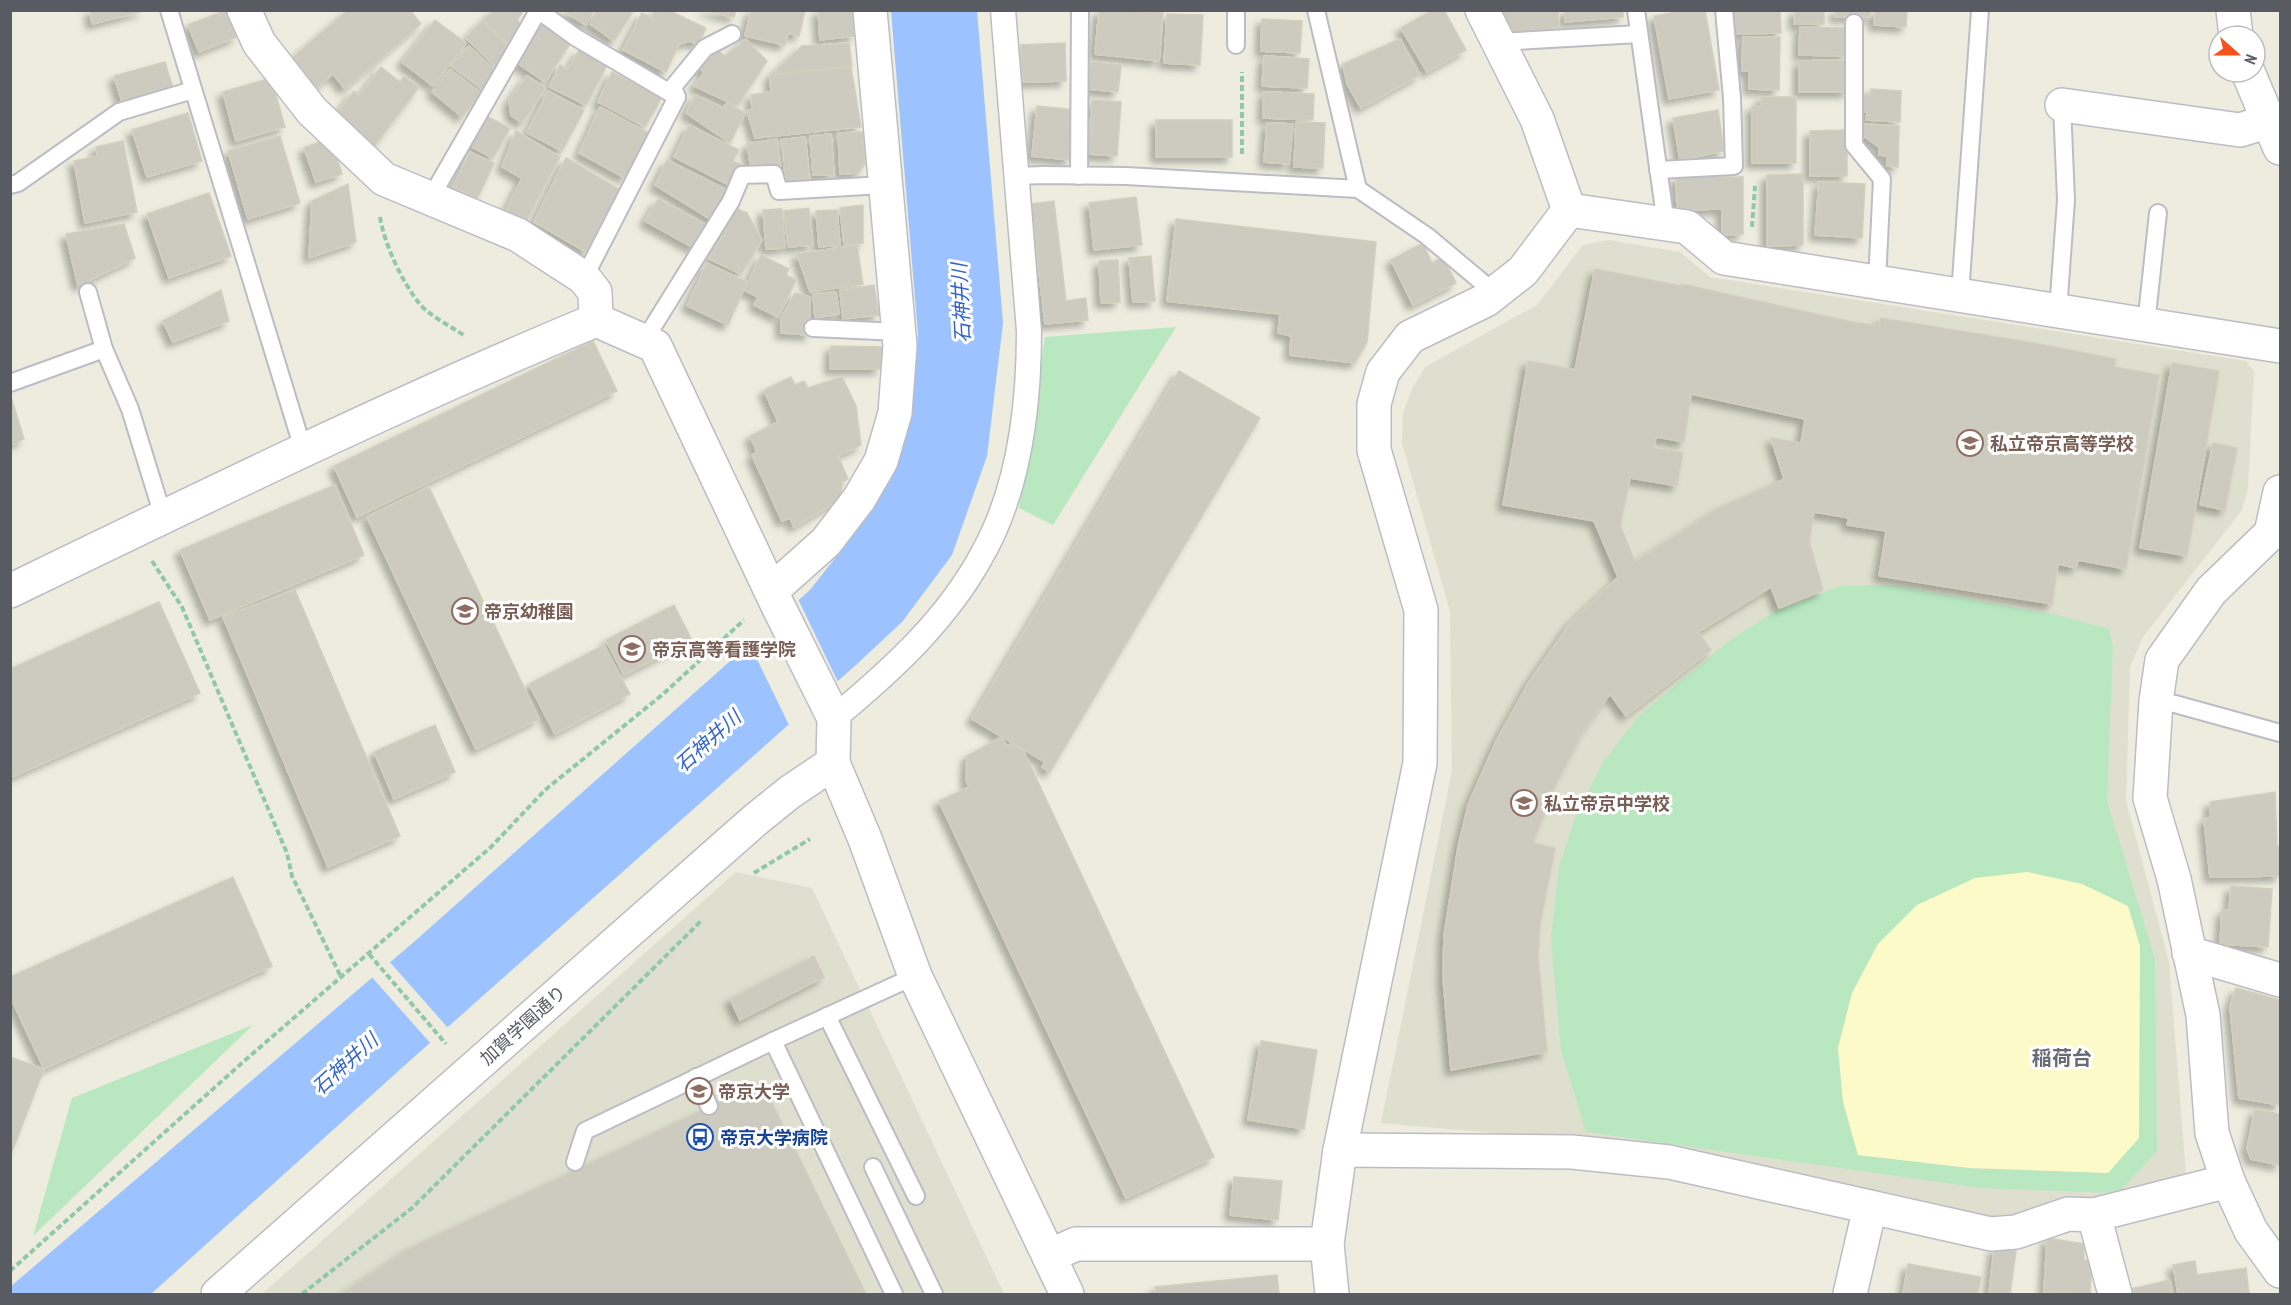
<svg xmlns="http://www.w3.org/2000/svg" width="2291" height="1305" viewBox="0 0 2291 1305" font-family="'PT Sans Narrow','Noto Sans JP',sans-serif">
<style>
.education{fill:#dfdfcf}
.green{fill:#b8e7c0;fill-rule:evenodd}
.sand{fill:#fdfac9}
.water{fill:#9cc3ff}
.pier{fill:#edecdf}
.building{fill:#cdcbc0;stroke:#d2cfbd;stroke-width:1.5;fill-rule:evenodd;filter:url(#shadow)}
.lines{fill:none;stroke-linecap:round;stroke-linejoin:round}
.service-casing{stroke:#bcbdc4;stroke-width:20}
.pedestrian-casing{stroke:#bcbdc4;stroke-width:27}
.minor-casing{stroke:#bcbdc4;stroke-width:36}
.tertiary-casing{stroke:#bcbdc4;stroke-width:36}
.path{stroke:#91c8aa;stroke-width:4;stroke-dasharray:6 3;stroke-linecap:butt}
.service{stroke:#fff;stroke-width:16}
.pedestrian{stroke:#fff;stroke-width:24}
.minor{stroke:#fff;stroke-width:33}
.tertiary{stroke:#fff;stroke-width:33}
.labels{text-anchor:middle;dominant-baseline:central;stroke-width:6;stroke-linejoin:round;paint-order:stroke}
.education-label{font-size:18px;font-weight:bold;fill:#785e54;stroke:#fff;text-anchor:start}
.street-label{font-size:18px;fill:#585b62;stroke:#fff}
.transit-label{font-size:18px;font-weight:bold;fill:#164399;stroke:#fff;text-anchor:start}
.water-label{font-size:20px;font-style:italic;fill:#3565cc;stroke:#fff}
.neighbourhood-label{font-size:20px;font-weight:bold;fill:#696c74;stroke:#fff}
</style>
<defs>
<filter id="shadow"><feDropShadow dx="-5.5" dy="5.5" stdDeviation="3" flood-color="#0004"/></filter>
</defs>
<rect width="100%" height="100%" fill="#edecdf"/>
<g class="education">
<polygon points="1609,240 1680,252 1710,277 2246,361 2254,371 2248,488 2242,510 2143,637 2130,667 2126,801 2169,962 2186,1174 2101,1200 2008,1220 1649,1147 1381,1123 1452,771 1450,611 1402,443 1403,413 1412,389 1425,367 1537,305 1583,245"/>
<polygon points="736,872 812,888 1004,1294 262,1294"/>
</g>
<g class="green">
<polygon points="1176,327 1053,525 1019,508 1045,337"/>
<path d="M1892 585 2057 615 2109 629 2113 647 2107 801 2155 959 2157 1151 2118 1193 1980 1188 1586 1132 1561 1050 1551 938 1559 867 1577 812 1604 761 1639 716 1730 640 1777 610 1841 586ZM1917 905 2108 1173 1969 1168 1858 1155 1843 1102 1838 1048 1852 993 1878 944Z"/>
<polygon points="253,1025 33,1236 72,1098"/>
</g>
<polygon class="sand" points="2027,872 2082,884 2128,906 2140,946 2139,1138 2108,1173 1969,1168 1858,1155 1843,1102 1838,1048 1852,993 1878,944 1917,905 1975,878"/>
<polygon class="water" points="891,11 977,11 1003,323 987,456 952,555 902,622 857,664 405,1065 151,1294 11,1294 10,1287 415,941 810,590 866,519 909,428 918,334"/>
<g class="pier">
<polygon points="797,597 839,684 790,727 748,641"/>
<polygon points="388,960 449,1029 432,1045 370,975"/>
</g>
<g class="building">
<polygon points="90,10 143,10 143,11 92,24"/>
<polygon points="227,10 237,37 199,52 188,25"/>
<polygon points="348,10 410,10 421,24 345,89 333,74 316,89 291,59"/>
<polygon points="494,10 519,10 522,13 517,20 523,27 507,43 484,20"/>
<polygon points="562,10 594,10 586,25"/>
<polygon points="597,10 634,10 614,41 590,24"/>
<polygon points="655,10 668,10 706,28 698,44 690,41 679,44 666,72 623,50 642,13 652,18"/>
<polygon points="704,10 736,10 734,17"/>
<polygon points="751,10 805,10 799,36 788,33 785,45 745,36"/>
<polygon points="818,10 852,10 855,36 820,40"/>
<polygon points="1099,10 1163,13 1159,61 1095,54"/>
<polygon points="1433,10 1444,10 1466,50 1427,72 1401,28"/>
<polygon points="1498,10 1558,10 1559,27 1510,32"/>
<polygon points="1565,10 1623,10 1623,17 1565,22"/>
<polygon points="1687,10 1705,10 1719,90 1669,99 1654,16"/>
<polygon points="1730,10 1780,10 1781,33 1731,34"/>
<polygon points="1795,10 1824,10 1824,24 1794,24"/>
<polygon points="1835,10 1870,10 1871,17 1835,17"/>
<polygon points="1875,10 1907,10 1906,27 1874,25"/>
<polygon points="1167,14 1203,15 1200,65 1164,63"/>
<polygon points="1262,19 1302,21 1300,53 1261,51"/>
<polygon points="435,20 466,43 433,86 402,62"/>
<polygon points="482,21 509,47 495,66 466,38"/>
<polygon points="538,22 570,44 545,82 513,60"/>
<polygon points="1800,27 1847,28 1847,56 1799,55"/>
<polygon points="1743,37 1780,37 1779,90 1749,89 1749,71 1742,71"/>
<polygon points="746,39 767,61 737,106 694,86 704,73 700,67 718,51 725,56"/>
<polygon points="1400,39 1420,75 1361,108 1347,84 1343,64"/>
<polygon points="849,43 852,66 772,74 802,46"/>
<polygon points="1065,43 1066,81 1022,82 1021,45"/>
<polygon points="469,46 498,73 483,90 451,66"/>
<polygon points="579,50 607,65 586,105 549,87 560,65 568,69"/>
<polygon points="1264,56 1309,59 1307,88 1262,86"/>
<polygon points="1848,60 1848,92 1799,92 1799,61"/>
<polygon points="165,62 173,88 122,102 114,76"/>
<polygon points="1091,62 1121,65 1118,92 1088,89"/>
<polygon points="381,67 400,82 404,76 419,87 373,148 333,119 354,91 359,96"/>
<polygon points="851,67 861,127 755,138 747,111 752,109 751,95 771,92 770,75"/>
<polygon points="450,69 481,93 462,117 432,92"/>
<polygon points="612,72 662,97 645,127 598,102"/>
<polygon points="527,76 546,88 522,123 511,115 509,101"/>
<polygon points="271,78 285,127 236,141 223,92"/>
<polygon points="1871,89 1901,91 1900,122 1866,120 1867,112 1860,112 1861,95 1871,95"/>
<polygon points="548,91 584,110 562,151 527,133"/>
<polygon points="1264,92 1314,94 1313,120 1263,118"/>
<polygon points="695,95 723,108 727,103 745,113 730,143 686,113"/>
<polygon points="1761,97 1796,97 1796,163 1752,163 1752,106 1761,106"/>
<polygon points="1092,100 1121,102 1117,156 1088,154"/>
<polygon points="1037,106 1075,110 1070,160 1032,156"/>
<polygon points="600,107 649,133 625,178 579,153"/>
<polygon points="1718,110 1724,151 1680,160 1673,118"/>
<polygon points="188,113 202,161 147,177 132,130"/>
<polygon points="486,116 510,128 493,158 470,146"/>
<rect x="1156" y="120" width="76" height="37"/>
<polygon points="1296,122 1325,123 1323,168 1294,167"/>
<polygon points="1267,123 1293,124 1289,164 1264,162"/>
<polygon points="1864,124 1899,126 1898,167 1887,166 1887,156 1879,155 1879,147 1862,135"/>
<polygon points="689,125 739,150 733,161 744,166 733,187 674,157"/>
<polygon points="1847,130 1847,176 1810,176 1810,131"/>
<polygon points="516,131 560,157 523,227 503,216 522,178 502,167"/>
<polygon points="863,132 865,164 858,173 840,174 838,133"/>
<polygon points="831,134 834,175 813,175 810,136"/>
<polygon points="280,136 300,203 248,219 228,151"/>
<polygon points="805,137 810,178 786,181 781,140"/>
<polygon points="777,139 781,166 751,169 747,144"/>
<polygon points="324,140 334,148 342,174 316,182 304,148"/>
<polygon points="123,141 137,212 85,223 74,161 98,156 96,147"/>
<polygon points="470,152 494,163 477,199 453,187"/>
<polygon points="566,158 622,191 586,252 534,222"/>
<polygon points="667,160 731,192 715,222 655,185"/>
<polygon points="1803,174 1803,245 1767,246 1767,175"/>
<polygon points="1676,177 1743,177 1743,234 1722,235 1722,209 1677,210"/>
<polygon points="1819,182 1865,184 1862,238 1815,235"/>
<polygon points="348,184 356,242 309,258 312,201"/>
<polygon points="209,193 231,256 169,278 147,214"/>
<polygon points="1136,197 1142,245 1094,250 1089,203"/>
<polygon points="658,199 707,225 694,248 645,221"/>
<polygon points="1054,201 1066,301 1086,298 1088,320 1045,324 1031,204"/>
<polygon points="863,205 863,243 844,245 840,208"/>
<polygon points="731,206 747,213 762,240 741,274 709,259 722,237 715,232"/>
<polygon points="809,208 813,245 788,247 784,211"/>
<polygon points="782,209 785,248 766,249 763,210"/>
<polygon points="837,210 840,245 819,247 816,211"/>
<polygon points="1176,219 1376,242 1367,342 1355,363 1290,355 1291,336 1278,333 1280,314 1167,301"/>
<polygon points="124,224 135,258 78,286 66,234"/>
<polygon points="1423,243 1432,263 1443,257 1456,283 1413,305 1391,260"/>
<polygon points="857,245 863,284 810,292 797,254"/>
<polygon points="761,255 789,269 786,275 796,280 778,317 754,305 758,297 744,290"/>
<polygon points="1151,256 1155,301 1133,302 1129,258"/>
<polygon points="1118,260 1120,302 1101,303 1099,261"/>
<polygon points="707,263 747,282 728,325 687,306"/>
<path d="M1595 269 1681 286V284L1852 322 1880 326 1881 318 2039 344 2116 359 2114 367 2159 375 2126 569 2078 560 2076 568 2058 564 2052 604 1879 576 1886 531 1847 525 1849 518 1814 512 1809 541 1823 590 1779 608 1771 587 1698 632 1711 650 1626 716 1610 694 1584 730 1555 786 1533 843 1555 848 1540 923 1538 957 1547 1052 1451 1070 1443 978 1444 935 1458 847 1468 805 1496 741 1529 682 1570 623 1618 577 1594 521 1503 505 1528 361 1575 370ZM1691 394 1805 419 1801 443 1771 438 1784 479 1719 508 1635 562 1620 525 1630 478 1677 486 1683 453 1654 448 1656 437 1684 442Z"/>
<polygon points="874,285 879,315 843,319 840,290"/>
<polygon points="221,290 229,321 173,342 163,321"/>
<polygon points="836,292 839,314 815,318 813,294"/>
<polygon points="795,293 810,297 810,335 781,333 781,319"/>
<polygon points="593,341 617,391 357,517 334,466"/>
<polygon points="831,346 882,347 880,369 830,369"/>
<polygon points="2172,363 2219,371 2187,556 2140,548"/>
<polygon points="1179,371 1260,418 1050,772 1042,767 1045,762 972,719"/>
<polygon points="791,377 795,385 804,381 808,388 842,377 856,406 861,445 838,456 848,479 842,482 841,499 794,527 790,518 782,521 752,455 757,452 750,436 778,422 764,390"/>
<polygon points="11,397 24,439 10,446 10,397"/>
<polygon points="2213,443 2237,448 2225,510 2200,505"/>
<polygon points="335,485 364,555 210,620 180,550"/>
<polygon points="429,487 539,719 476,749 367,517"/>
<polygon points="295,590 400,836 328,867 223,617"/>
<polygon points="159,602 200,693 10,778 10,669"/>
<polygon points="674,605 692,640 624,675 606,640"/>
<polygon points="604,645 630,694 555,734 529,684"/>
<polygon points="435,725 455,772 394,799 374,752"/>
<polygon points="1001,737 1007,746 1011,744 1023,750 1214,1157 1126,1198 939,801 969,787 966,780 967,756"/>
<polygon points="2275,792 2277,846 2280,846 2280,876 2210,877 2204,819 2210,818 2210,802"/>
<polygon points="233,877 272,966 44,1069 10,996 10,977"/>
<polygon points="2231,886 2272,889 2268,947 2220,944 2222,910 2229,910"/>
<polygon points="814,956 824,977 740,1020 730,999"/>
<polygon points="2236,988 2280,1000 2280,1105 2239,1098 2230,1006"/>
<polygon points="1261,1041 1317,1050 1304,1129 1248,1120"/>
<polygon points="10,1057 44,1069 10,1157"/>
<polygon points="762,1082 866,1294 341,1294 410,1248"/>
<polygon points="2255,1109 2280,1114 2280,1165 2251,1159 2247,1149"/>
<polygon points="1234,1177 1282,1181 1278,1220 1230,1215"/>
<polygon points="2047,1238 2084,1244 2084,1260 2092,1261 2090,1294 2044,1292"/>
<polygon points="1994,1248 2016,1251 2010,1294 1989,1294"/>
<polygon points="2195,1261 2197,1275 2246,1268 2249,1294 2178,1294 2173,1265"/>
<polygon points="1908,1264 1981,1277 1978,1294 1903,1294"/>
<polygon points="1277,1275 1279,1294 1156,1294 1155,1287"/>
<polygon points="2170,1280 2173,1294 2127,1294 2126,1290"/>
</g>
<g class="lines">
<defs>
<g id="service">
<polyline points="169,10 303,449"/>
<polyline points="538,10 575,37 677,97"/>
<polyline points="1636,10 1666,224"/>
<polyline points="1854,23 1854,145 1882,179 1877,282"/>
<polyline points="1498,42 1639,34"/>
<polyline points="1236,45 1236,10"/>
<polyline points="1658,170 1734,166 1732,98 1724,10"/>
<polyline points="1018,176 1042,175 1126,176 1358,189 1316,10"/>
<polyline points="1079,176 1080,10"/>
<polyline points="10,185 18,183 119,112 193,90"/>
<polyline points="1358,189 1427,236 1495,293"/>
<polyline points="430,199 538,11"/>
<polyline points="584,278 677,97 673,87 705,48 732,34"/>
<polyline points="1960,295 1980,10"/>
<polyline points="2058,311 2066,200 2062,105"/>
<polyline points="2146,325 2158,213"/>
<polyline points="813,328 899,332"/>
<polyline points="644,341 731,201 742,175 774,174 779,191 884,185"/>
<polyline points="104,349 130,409 163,516"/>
<polyline points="10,383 104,349 88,292"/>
<polyline points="2156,701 2175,704 2280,733"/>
<polyline points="827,1016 916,1196"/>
<polyline points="773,1041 894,1294"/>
<polyline points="696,1077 709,1106"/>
<polyline points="575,1162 585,1131 773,1041 915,976"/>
<polyline points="873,1167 934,1294"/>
</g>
<path id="pedestrian" d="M834 718C891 671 948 619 983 553 1019 489 1029 404 1029 331L1003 10"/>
<g id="minor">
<polyline points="244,10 259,43 312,111 384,179 518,235 584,278 595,292 596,320"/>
<polyline points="1482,10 1537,119 1569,210"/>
<polyline points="2233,10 2236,36"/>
<polyline points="2248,72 2280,148"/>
<polyline points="2062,105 2240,130 2269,121"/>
<polyline points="1569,210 1687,227 1724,258 2280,346"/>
<polyline points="2280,492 2271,533 2211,591 2162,660 2156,701 2150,798 2174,879 2203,1015 2212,1133 2228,1181 2251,1231 2280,1271"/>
<path d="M10 591C204 497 397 403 596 320L655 346 778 606 834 718 833 763"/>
<polyline points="771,591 826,542 859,499 881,461 895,413 900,346 870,10"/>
<polyline points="2189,953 2280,980"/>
<polyline points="1340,1150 1572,1152 1669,1162 1991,1234 2016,1232 2068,1214 2094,1215 2228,1181"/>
<polyline points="2094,1215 2115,1294"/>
<polyline points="1049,1256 1076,1244 1327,1244"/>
<polyline points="1332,1294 1327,1244 1340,1150 1420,763 1421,610 1374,450 1374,404 1383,372 1410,337 1486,300 1523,271 1569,210"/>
<polyline points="1850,1294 1870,1207"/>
</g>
<polyline id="tertiary" points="218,1294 754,821 790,792 833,763 865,839 915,976 1067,1294"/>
</defs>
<use href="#service" class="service-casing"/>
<use href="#pedestrian" class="pedestrian-casing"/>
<use href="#minor" class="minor-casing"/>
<use href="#tertiary" class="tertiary-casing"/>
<g class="path">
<polyline points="1242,154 1242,72"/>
<path d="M380 217C384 243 402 282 419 303 428 315 452 327 465 336"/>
<polyline points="1752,227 1755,186"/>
<polyline points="152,561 182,607 287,853 292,876 341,977"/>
<polyline points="754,873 810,839"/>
<polyline points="369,954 446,1044"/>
<polyline points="10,1271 243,1062 491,847 545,790 662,695 744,620"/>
<polyline points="302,1294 412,1208 702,920"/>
</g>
<use href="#service" class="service"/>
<use href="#pedestrian" class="pedestrian"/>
<use href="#minor" class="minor"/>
<use href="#tertiary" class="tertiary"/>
</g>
<defs>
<symbol id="school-ring" viewBox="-11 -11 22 22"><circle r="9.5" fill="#fff" stroke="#8d6e63" stroke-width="1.5"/><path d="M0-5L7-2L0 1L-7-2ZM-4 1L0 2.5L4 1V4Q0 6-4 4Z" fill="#8d6e63"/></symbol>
<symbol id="university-ring" viewBox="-11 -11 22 22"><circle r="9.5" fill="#fff" stroke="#8d6e63" stroke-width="1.5"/><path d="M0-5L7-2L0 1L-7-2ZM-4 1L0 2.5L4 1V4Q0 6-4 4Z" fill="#8d6e63"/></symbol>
<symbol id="bus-ring" viewBox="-11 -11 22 22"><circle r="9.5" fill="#fff" stroke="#1a4fb4" stroke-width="1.5"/><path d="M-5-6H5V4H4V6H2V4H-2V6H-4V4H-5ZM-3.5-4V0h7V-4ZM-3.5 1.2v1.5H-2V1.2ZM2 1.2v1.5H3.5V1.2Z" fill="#1a4fb4"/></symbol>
</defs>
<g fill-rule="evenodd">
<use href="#school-ring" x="1955" y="428" width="30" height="30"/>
<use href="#school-ring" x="450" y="596" width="30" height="30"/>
<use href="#university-ring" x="617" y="634" width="30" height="30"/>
<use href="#school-ring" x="1509" y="788" width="30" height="30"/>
<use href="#university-ring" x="684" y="1076" width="30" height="30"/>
<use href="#bus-ring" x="685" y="1122" width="30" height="30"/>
</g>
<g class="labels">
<g class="education-label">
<text x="1990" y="443">私立帝京高等学校</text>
<text x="484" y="611">帝京幼稚園</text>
<text x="652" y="649">帝京高等看護学院</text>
<text x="1544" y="803">私立帝京中学校</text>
<text x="718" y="1091">帝京大学</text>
</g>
<g class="street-label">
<text transform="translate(523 1025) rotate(-42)">加賀学園通り</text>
</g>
<g class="transit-label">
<text x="720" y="1137">帝京大学病院</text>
</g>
<g class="water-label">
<text transform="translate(961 303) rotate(-93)">石神井川</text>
<text transform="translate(708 741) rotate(-42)">石神井川</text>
<text transform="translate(345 1064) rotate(-42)">石神井川</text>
</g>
<g class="neighbourhood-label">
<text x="2062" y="1058">稲荷台</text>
</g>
</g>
<rect width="2291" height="1305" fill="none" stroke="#585b62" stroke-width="24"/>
<g transform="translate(2237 54) rotate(111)"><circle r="28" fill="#ffffff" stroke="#bcbdc0" stroke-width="1.5"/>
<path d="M0-4.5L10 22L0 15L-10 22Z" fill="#f85119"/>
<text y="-9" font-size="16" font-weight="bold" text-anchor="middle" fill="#585b62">N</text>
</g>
</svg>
